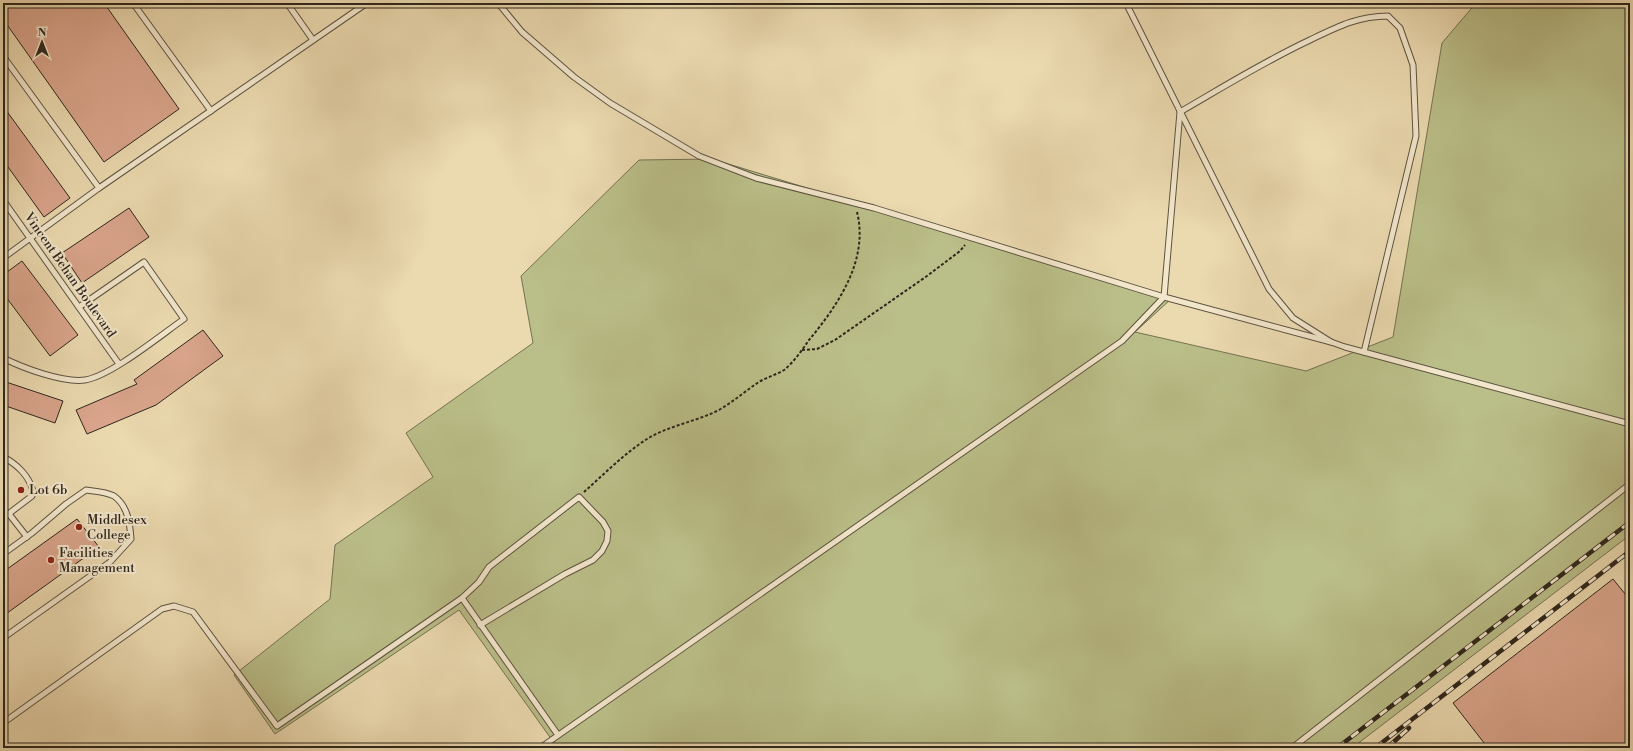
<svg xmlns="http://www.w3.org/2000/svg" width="1633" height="751" viewBox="0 0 1633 751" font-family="'Libre Bodoni',serif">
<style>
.green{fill:#babe88;stroke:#747252}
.building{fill:#daa58c;stroke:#2e261c}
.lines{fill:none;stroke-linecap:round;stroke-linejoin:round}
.service-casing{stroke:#5d5341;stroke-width:7}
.path{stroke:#2e261c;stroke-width:2;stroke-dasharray:3 2;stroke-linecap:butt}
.service{stroke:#f2e6cb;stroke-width:5}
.rail-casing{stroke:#2e261c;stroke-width:4.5}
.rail{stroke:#f2e6cb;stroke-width:3;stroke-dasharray:9;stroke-linecap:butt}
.poi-dot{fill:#8f2418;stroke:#f2e6cb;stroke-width:1.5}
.labels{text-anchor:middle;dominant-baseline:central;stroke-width:4;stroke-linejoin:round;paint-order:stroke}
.street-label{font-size:13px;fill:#2e261c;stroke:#f2e6cb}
.poi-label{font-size:13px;fill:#2e261c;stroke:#f2e6cb;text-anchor:start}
</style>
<rect width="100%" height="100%" fill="#ebd9af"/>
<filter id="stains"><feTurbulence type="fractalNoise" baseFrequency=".005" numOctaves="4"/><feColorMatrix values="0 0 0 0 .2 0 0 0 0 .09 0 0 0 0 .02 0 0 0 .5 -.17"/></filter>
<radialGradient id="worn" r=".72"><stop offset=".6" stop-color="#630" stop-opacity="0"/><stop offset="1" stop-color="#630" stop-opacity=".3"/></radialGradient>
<polygon class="green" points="1476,3 1630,3 1630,535 1352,748 556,748 557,747 459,610 275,734 234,675 330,599 335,545 433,477 406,433 533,343 521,276 639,160 712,159 1171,299 1135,332 1306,371 1393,337 1442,43"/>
<g class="building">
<polygon points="3,3 104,3 179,109 104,162 3,19"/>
<polygon points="3,106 70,198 44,217 3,160"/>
<polygon points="129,208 149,237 82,283 62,253"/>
<polygon points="22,261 78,335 50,356 3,293 3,275"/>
<polygon points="203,330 223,356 156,405 87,434 76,410 137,384 134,380"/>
<polygon points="3,381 63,401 55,423 3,405"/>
<polygon points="77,519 99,547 3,616 3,572"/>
<polygon points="1613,579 1630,600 1630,748 1488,748 1453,703"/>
</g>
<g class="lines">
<defs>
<g id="service">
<polyline points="133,3 211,111"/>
<polyline points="287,3 313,40"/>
<polyline points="498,3 522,32 574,77 610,103 699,156 756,178 874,208 1164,297 1331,342"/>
<polyline points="1126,3 1269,289 1293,318 1331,342 1345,347 1630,424"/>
<polyline points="3,56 99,188 367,3"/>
<polyline points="3,200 119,364"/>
<polyline points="3,258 99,188"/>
<path d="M3 358C23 368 63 383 85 380 111 376 161 335 184 319L144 262 79 307"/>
<path d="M3 457C17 464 29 476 33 491L32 496 3 518"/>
<polyline points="9,514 27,537"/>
<path d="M3 554 32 533 66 504 86 490C94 491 107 492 114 496 128 506 130 524 131 539L110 562 3 638"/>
<polyline points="462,598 479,582 489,567 579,497 603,522 608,531 607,541 602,551 593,560 565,574 480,625"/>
<polyline points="3,723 162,609 174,606 193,612 277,726 462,598 558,735"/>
<path d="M540 748 1122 341 1164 297 1180 112C1223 87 1265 61 1310 40 1337 27 1358 16 1388 16L1400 28 1413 65 1416 136 1364 352"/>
<polyline points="1292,748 1630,484"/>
</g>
</defs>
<use href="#service" class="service-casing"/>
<g class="path">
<polyline points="802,350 817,349 835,340 927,276 960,251 965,245"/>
<path d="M584 492C603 475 625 453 647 439 668 426 694 422 717 411 732 403 745 391 759 382 767 377 776 375 784 370 794 362 802 350 809 340 838 305 869 260 857 212"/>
</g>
<use href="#service" class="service"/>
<defs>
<g id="rail">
<polyline points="1337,748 1630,522"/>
<polyline points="1375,748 1630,551"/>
<polyline points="1387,748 1409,728"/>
</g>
</defs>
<use href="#rail" class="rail-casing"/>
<use href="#rail" class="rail"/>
</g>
<g class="poi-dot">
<circle cx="21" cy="490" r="4"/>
<circle cx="79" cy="527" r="4"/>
<circle cx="51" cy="560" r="4"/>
</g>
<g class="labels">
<g class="street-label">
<text transform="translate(70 275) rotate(55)">Vincent Behan Boulevard</text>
</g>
<g class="poi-label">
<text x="29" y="490">Lot 6b</text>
<text x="87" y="520">Middlesex<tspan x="87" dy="15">College</tspan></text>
<text x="59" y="553">Facilities<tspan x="59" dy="15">Management</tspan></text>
</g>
</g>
<rect width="1633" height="751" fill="none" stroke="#ebd9af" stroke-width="16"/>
<rect x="4" y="4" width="1625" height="743" fill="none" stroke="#2e261c" stroke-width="2"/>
<rect x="8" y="8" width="1617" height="735" fill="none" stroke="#2e261c"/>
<g transform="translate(42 42)" stroke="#f2e6cb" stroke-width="3" paint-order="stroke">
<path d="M0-3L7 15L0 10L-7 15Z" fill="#2e261c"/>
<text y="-6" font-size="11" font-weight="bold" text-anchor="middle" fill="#2e261c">N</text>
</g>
<rect width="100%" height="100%" filter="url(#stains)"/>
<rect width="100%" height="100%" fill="url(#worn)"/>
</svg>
